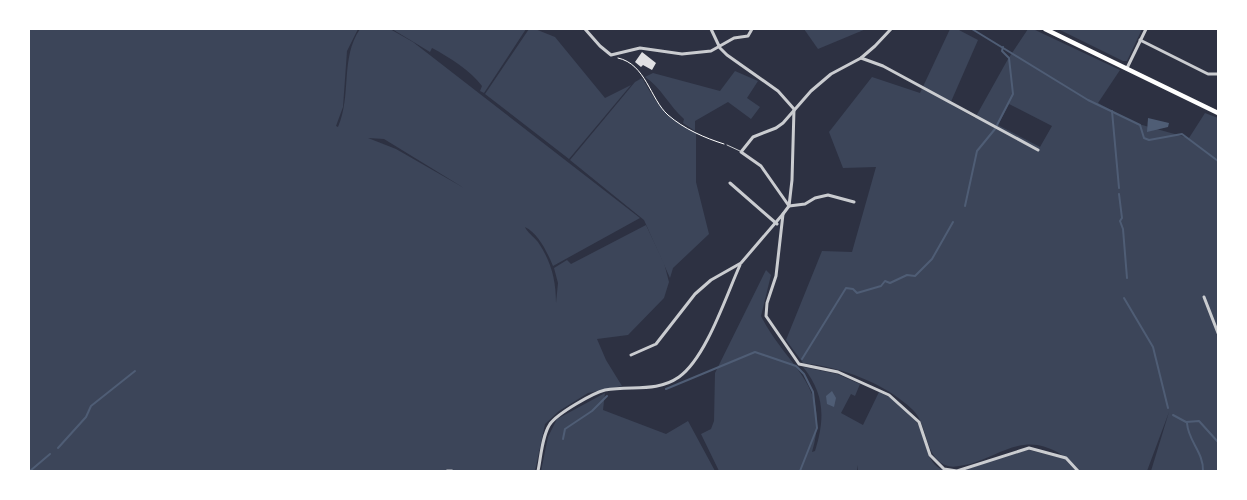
<svg xmlns="http://www.w3.org/2000/svg" width="1247" height="500" viewBox="0 0 1247 500" font-family="Inter,sans-serif">
<style>
.green{fill:#3c4559;fill-rule:evenodd}
.water{fill:#4f5d75}
.lines{fill:none;stroke-linecap:round;stroke-linejoin:round}
.stream{stroke:#4f5d75;stroke-width:2}
.building{fill:#e0e0e3}
.path{stroke:#fff;stroke-width:1}
.service{stroke:#caccd0;stroke-width:1}
.minor{stroke:#caccd0;stroke-width:3}
.secondary{stroke:#fff;stroke-width:4.5}
</style>
<rect width="100%" height="100%" fill="#2d3142"/>
<g class="green">
<path d="M29 29H358L347 51 343 107 336 126 338 127C352 95 340 58 360 29H390L413 42 640 218 553 266C547 252 539 234 525 227 527 232 534 237 538 242 551 261 556 280 556 303L558 283 554 268 567 260 571 264 646 225 664 263 669 282 664 298 628 335 597 339 606 360 622 386 588 393 559 411 545 424 535 471H29ZM368 138 384 139 464 188 396 149Z"/>
<path d="M392 29H526L484 93 480 91 482 86C471 71 449 57 432 48L430 52Z"/>
<polygon points="529,29 535,29 555,37 605,98 631,85 569,159 485,94"/>
<polygon points="804,29 866,29 818,49"/>
<path d="M950 29H957L978 40 950 104 975 118 1008 59 1028 29H1033L1120 70 1098 103 1135 123 1189 138 1205 113 1218 118V471H1151L1169 412 1147 471H1080C1067 456 1046 442 1024 445 1006 447 988 459 970 464 963 465 955 468 948 466 924 459 929 426 913 410 885 383 841 367 803 363L786 340 822 251 852 252 876 167 843 168 829 132 872 77 920 93ZM1009 104 1052 126 1040 147 998 125Z"/>
<polygon points="1058,29 1142,29 1127,61 1123,61"/>
<path d="M735 71 758 81 747 98 760 107 751 119 728 102 695 121V131L683 123 684 119C670 107 660 86 645 77L653 73 720 91Z"/>
<path d="M642 78C659 108 665 116 696 133V182L709 234 673 268 670 278 644 220 570 160 635 82Z"/>
<path d="M766 270 771 275 761 316C787 368 832 384 812 452L815 451C825 419 825 394 803 367L837 374 860 384 855 396 851 394 841 413 863 425 879 392C893 398 910 410 918 424 927 440 925 467 947 471H858V465L857 471H719L701 434 711 429 714 421 715 373Z"/>
<polygon points="605,393 603,410 666,434 688,421 715,471 541,471 548,437 557,419"/>
<polygon points="1029,450 1065,459 1076,471 962,471 1014,453"/>
</g>
<g class="water">
<polygon points="1148,118 1169,123 1168,127 1147,132"/>
<polygon points="832,391 836,398 834,407 827,404 826,396"/>
</g>
<g class="lines">
<g class="stream">
<polyline points="972,29 1088,100 1140,125 1144,138 1149,140 1182,134 1218,161"/>
<polyline points="1112,111 1119,188"/>
<polyline points="997,125 1013,94 1009,58 1002,51 1003,47"/>
<polyline points="1119,194 1122,218 1120,221 1123,229 1127,278"/>
<polyline points="965,206 977,151 995,129"/>
<polyline points="1124,298 1153,347 1168,408"/>
<polyline points="802,359 846,288 853,289 857,293 881,286 885,281 890,283 907,275 915,276 932,259 953,222"/>
<polyline points="666,389 755,352 796,366 804,374 813,392 817,428 800,471"/>
<polyline points="1173,415 1186,422 1199,421 1218,442"/>
<path d="M1187 423C1188 441 1204 453 1203 471"/>
<polyline points="563,439 565,429 592,411 607,396"/>
<polyline points="58,448 86,417 91,406 135,371"/>
<polyline points="30,471 50,454"/>
</g>
</g>
<polygon class="building" points="642,52 656,63 652,70 643,65 641,67 635,62"/>
<g class="lines">
<path class="path" d="M618 58C646 64 650 99 668 115 684 129 705 138 724 144"/>
<polyline class="service" points="727,145 740,151"/>
<g class="minor">
<polyline points="585,29 600,46 611,55 640,48 682,54 711,51 734,38 748,36 752,29"/>
<polyline points="1140,40 1208,74 1218,74"/>
<polyline points="861,58 883,66 1038,150"/>
<polyline points="1127,68 1146,29"/>
<polyline points="730,183 777,224"/>
<polyline points="854,202 828,195 815,198 805,204 789,206 761,166 741,152 753,137 776,128 783,123 811,91 831,74 861,58 875,46 891,29"/>
<polyline points="783,214 776,276 767,303 766,316 799,364 838,372 889,395 919,422 930,455 944,469 957,471 1029,448 1066,458 1078,471"/>
<polyline points="1204,297 1218,333"/>
<polyline points="631,355 656,344 695,294 711,280 741,263 783,214 789,206 792,180 794,109 778,91 727,55 720,48 711,29"/>
<polyline points="447,471 452,471"/>
<path d="M538 471C541 457 542 436 550 424 558 413 593 393 605 390 631 385 656 393 679 377 706 358 726 296 740 265"/>
</g>
<polyline class="secondary" points="1045,29 1218,113"/>
</g>
<rect width="1247" height="500" fill="none" stroke="#ffffff" stroke-width="60"/>
</svg>
